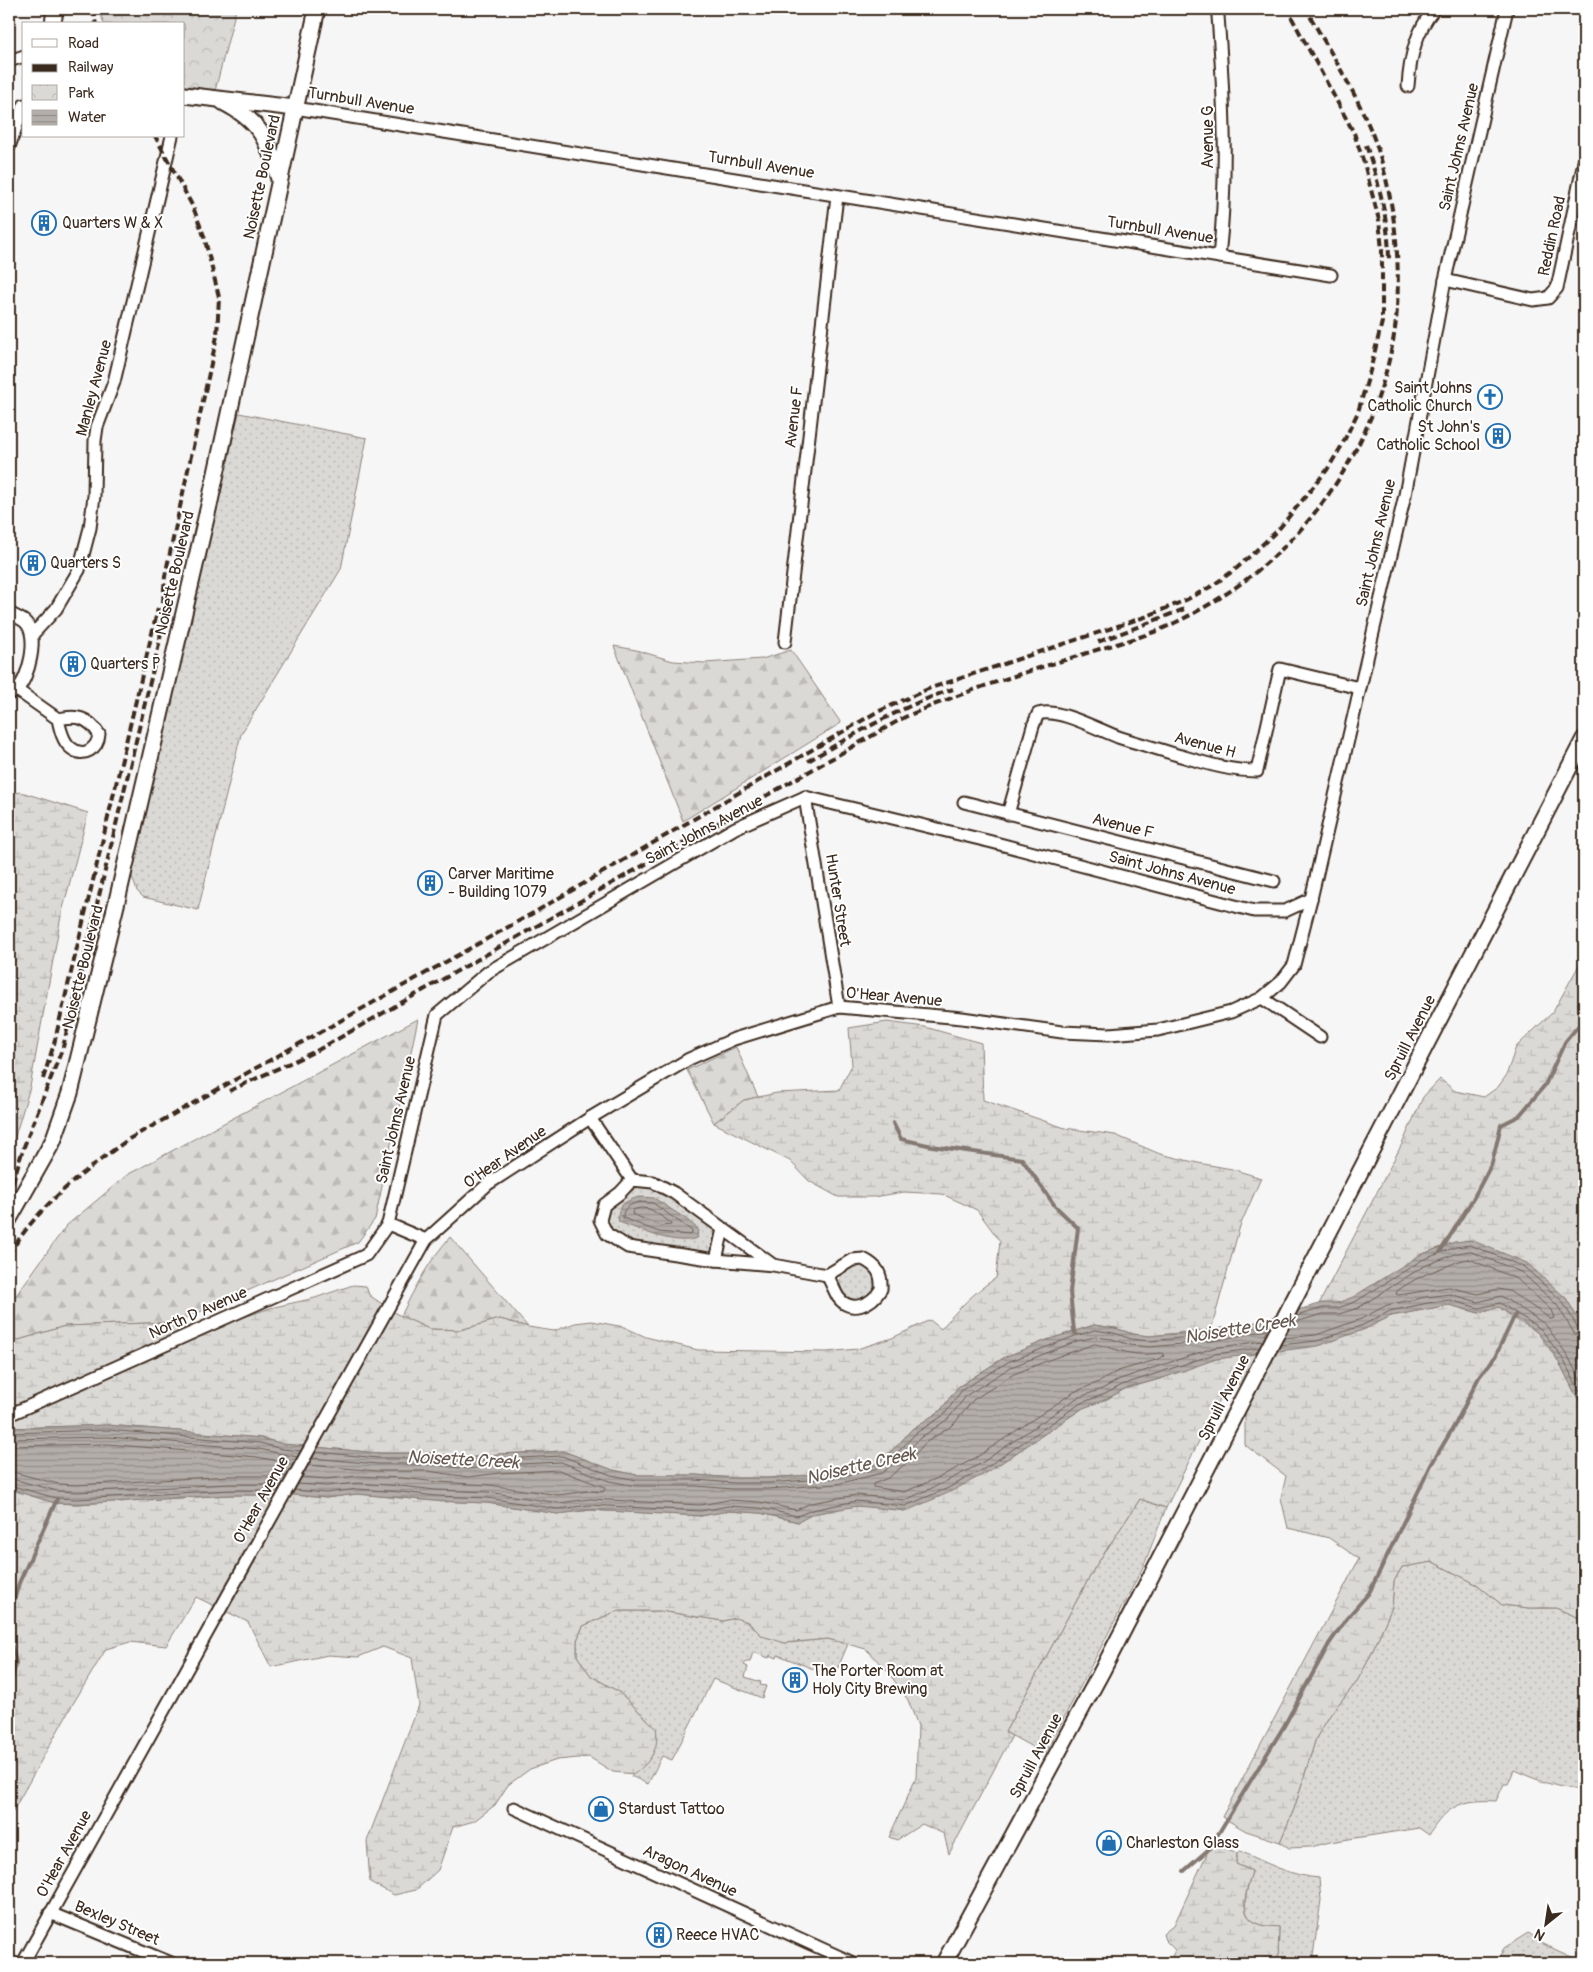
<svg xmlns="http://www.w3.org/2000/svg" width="1593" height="1972" viewBox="0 0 1593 1972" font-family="Pangolin,sans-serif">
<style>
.grass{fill:url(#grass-dots);stroke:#8b827a}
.forest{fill:url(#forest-firs);stroke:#8b827a}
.wetland{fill:url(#wetland-marsh);stroke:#8b827a}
.park{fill:url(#park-crowns);stroke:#8b827a}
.water{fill:url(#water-rules);stroke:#847972}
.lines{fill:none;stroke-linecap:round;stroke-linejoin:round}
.shore{stroke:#6b5f56;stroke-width:1}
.stream{stroke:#847972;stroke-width:4}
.minor-casing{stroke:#3b2a1e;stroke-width:15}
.tertiary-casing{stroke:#3b2a1e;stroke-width:19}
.minor{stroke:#fff;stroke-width:11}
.tertiary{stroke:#fff;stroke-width:15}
.rail{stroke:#3b2a1e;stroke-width:4;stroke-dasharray:8 4;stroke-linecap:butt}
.labels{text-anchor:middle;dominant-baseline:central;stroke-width:4;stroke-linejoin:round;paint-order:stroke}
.street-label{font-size:16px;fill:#3b2a1e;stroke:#fff}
.poi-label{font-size:16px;fill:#3b2a1e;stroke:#fff;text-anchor:start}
.water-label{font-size:18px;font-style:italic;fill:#65584f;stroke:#fff}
</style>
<defs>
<pattern id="grass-dots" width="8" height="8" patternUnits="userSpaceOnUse" patternTransform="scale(1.25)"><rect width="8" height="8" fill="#dbd9d6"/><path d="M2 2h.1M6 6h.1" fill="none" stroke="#bdbab7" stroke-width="1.8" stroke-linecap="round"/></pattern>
<pattern id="forest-firs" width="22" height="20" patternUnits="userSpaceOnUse" patternTransform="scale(1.25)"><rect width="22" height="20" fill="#dbd9d6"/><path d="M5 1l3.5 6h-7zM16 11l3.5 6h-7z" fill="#bdbab7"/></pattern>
<pattern id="wetland-marsh" width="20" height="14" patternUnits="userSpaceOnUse" patternTransform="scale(1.25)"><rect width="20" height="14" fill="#dbd9d6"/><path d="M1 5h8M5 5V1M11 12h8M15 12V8" fill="none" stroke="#bdbab7"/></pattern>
<pattern id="park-crowns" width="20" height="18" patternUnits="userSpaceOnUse" patternTransform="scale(1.25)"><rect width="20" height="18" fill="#dbd9d6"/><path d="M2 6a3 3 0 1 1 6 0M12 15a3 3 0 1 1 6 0" fill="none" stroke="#bdbab7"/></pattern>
<pattern id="water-rules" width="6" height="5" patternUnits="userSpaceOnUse" patternTransform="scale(1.25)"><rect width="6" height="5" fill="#b4aeaa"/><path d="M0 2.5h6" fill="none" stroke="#948e8a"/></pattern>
</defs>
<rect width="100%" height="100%" fill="#f7f6f6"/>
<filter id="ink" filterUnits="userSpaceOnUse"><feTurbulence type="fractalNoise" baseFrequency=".02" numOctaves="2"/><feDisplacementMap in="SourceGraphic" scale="10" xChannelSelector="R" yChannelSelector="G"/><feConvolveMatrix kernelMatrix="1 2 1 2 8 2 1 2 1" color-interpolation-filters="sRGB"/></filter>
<g filter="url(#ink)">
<g class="grass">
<polygon points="239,413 367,438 341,569 241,734 198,910 143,897 137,891 130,871"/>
<path d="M644 1186C671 1191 696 1212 716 1231 717 1242 714 1246 705 1254 683 1251 599 1249 608 1213 612 1197 630 1191 644 1186Z"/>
<circle cx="858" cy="1282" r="18"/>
<polygon points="1140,1499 1166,1508 1144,1565 1045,1754 1005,1732 1095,1567"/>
<path d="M1433 1562 1478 1585 1502 1605 1529 1608H1556L1584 1620V1790C1559 1789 1537 1780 1514 1770L1508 1784H1504L1496 1801C1463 1799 1447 1805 1429 1835L1419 1828 1330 1842 1311 1847 1289 1848 1280 1842 1294 1809 1316 1738 1332 1712 1356 1683 1369 1659 1392 1607 1394 1581 1402 1567Z"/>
<path d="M617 1611H661L723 1621 735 1618 742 1619 753 1628 785 1643 828 1639 848 1644 834 1677 778 1655 777 1658 770 1655 769 1658 753 1652 750 1662H746L744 1665 748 1667 745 1677 761 1682 760 1685 766 1686 762 1698 713 1679 672 1760 662 1756 648 1784 631 1776C652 1755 655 1762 656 1728L619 1692 591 1676 577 1656V1640L583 1626Z"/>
<path d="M1240 1851C1265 1862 1290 1876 1319 1878L1321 1900 1312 1963H1278L1279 1927C1273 1926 1265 1927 1259 1924 1236 1916 1248 1889 1252 1871L1236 1864 1237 1853Z"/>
<polygon points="1528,1933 1537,1941 1578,1960 1584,1961 1584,1963 1496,1963 1504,1948"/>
</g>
<g class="forest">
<polygon points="614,646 636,650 673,661 705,663 762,659 791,650 841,723 683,821"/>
<polygon points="418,1019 375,1219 358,1242 177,1322 65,1326 9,1343 9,1305 66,1226 127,1175"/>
<polygon points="736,1047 758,1097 744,1100 714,1123 687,1070"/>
<path d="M450 1237 528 1327 500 1319 460 1330 429 1329 401 1316C415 1287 429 1261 450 1237Z"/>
</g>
<g class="wetland">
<polygon points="21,792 88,813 61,916 30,1087 9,1156 9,794"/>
<polygon points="1584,956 1584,1329 1566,1298 1455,1242 1420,1255 1353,1298 1337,1303 1319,1304 1403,1142 1423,1097 1440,1079 1455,1091 1484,1097 1498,1087 1506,1076 1516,1047 1553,1012"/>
<path d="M887 1022 925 1027 981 1043 983 1100 1065 1128 1115 1135 1160 1154 1198 1163 1232 1169 1261 1178 1240 1226 1211 1330 1149 1336 1133 1334 1115 1328 1094 1325 1047 1340 1005 1357 958 1387 940 1411 912 1429 898 1445 876 1464 835 1473 768 1478H734L696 1475H637L613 1470 563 1451 498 1454 468 1458 429 1453H379L336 1449 283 1444 261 1438 108 1425 9 1428V1343L65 1326 177 1322 202 1332 270 1308 315 1298 353 1285 366 1286 369 1295 397 1314 429 1329 460 1330 500 1319 528 1327 554 1331 575 1323 592 1321 624 1327 646 1337 698 1350 827 1352 857 1349 892 1338 930 1320 941 1329C958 1309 974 1292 996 1278L1000 1241 977 1210 942 1194 904 1192 874 1197H838L809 1181 790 1161 714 1123 744 1100 777 1093 839 1090 852 1065 849 1028Z"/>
<path d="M1449 1305 1479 1313 1499 1307 1513 1318 1537 1332 1559 1362 1584 1410V1620L1556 1608H1529L1502 1605 1478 1585 1433 1562 1402 1567 1394 1581 1392 1607 1369 1659 1356 1683 1332 1712 1316 1738 1294 1809 1280 1842 1246 1831 1222 1817 1359 1559 1329 1538 1288 1528 1281 1498 1286 1476 1245 1445V1391L1231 1376 1166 1508 1140 1499 1095 1567 1005 1732 1012 1736 949 1854 944 1834 922 1824 897 1840 889 1837 916 1778 918 1726 908 1700 889 1673 866 1649 828 1639 785 1643 762 1636 748 1622 735 1618 723 1621 661 1611H617L583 1626 577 1640V1656L591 1676 619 1692 656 1728C660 1748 650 1763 634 1774L613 1772 589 1757 557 1760 530 1769 508 1785 495 1805 474 1821 453 1827 438 1870 416 1890 394 1895 370 1882 367 1841 419 1705 412 1658 383 1647 358 1657 328 1655 271 1667 248 1622 196 1597 166 1646 130 1642 106 1649 71 1707 9 1818V1489L55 1503 77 1504 230 1495H295L326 1498 357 1494 435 1501 487 1503 558 1514 590 1510 701 1516 728 1511 760 1513 798 1522 813 1514 835 1509 857 1506 878 1507 986 1473 1083 1408 1107 1399 1125 1389 1163 1378 1187 1368 1216 1359 1279 1350 1349 1335 1365 1329 1391 1316Z"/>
<path d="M1211 1842 1237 1853 1236 1864 1252 1871C1248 1888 1235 1916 1259 1924 1265 1927 1273 1926 1279 1927L1278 1963H1169L1175 1950 1165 1940 1163 1934 1174 1925 1209 1849Z"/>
</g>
<polygon class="park" points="99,9 236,9 215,91 184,86 184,24 104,24"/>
<g class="water">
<path d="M640 1197 654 1198 686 1219 698 1229 697 1238C675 1246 641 1230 619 1222 615 1206 626 1200 640 1197Z"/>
<path d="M1471 1240 1527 1263 1566 1298 1584 1329V1410C1569 1385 1559 1355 1538 1333 1531 1326 1509 1315 1499 1307L1479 1313 1449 1305 1391 1316 1365 1329 1318 1346 1216 1359 1163 1378 1124 1389 1107 1399 1083 1408 986 1473 948 1493 906 1511 857 1506 813 1514 798 1522 760 1513 728 1511 701 1516 590 1510 558 1514 487 1503 435 1501 357 1494 326 1498 295 1495H230L77 1504 55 1503 9 1489V1428L108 1425 261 1438 283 1444 336 1449 379 1453H429L468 1458 498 1454 563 1451 613 1470 637 1475H696L734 1478H768L835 1473 876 1464 898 1445 912 1429 940 1411 958 1387 1005 1357 1047 1340 1094 1325 1115 1328 1133 1334 1149 1336 1211 1330 1256 1322 1322 1303H1337L1353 1297 1420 1255 1455 1242Z"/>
</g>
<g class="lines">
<g class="shore">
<path d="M640 1202 653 1203 692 1231V1234L689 1235 659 1232 623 1218C622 1207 631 1204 640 1202Z"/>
<polygon points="641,1208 650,1209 670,1222 671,1225 661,1226 632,1214 633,1210"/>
<path d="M1469 1259 1517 1279 1551 1310 1554 1318 1551 1319 1509 1291 1498 1289 1478 1294 1449 1287 1399 1295 1396 1294 1397 1291C1414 1279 1427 1273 1447 1266 1455 1263 1460 1260 1469 1259Z"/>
<polyline points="1296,1316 1323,1308 1338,1308 1355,1302 1422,1260 1456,1247 1470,1245 1524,1267 1562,1301 1578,1328 1584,1331"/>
<polyline points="1292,1323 1323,1314 1339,1314 1358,1308 1424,1266 1458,1253 1469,1251 1521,1272 1557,1305 1574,1333 1584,1337"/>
<polyline points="1284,1338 1316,1335 1361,1319 1387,1305 1426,1297 1450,1294 1478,1302 1501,1296 1545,1324 1568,1356 1584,1388"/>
<path d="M1095 1344C1107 1346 1118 1351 1130 1353 1141 1355 1151 1354 1162 1353L1164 1356 1156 1360 1118 1371 1099 1382 1074 1392 977 1457 940 1477 904 1492 873 1487V1484L888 1478 911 1459 925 1443 953 1425 973 1400 1014 1374 1054 1358Z"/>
<polyline points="1280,1345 1317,1341 1363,1325 1390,1311 1428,1303 1449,1300 1479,1308 1500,1303 1541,1329 1563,1359 1584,1400"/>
<polyline points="9,1433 108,1430 260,1443 282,1449 301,1451"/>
<polyline points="9,1439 108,1437 259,1449 297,1457"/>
<polyline points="9,1446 107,1444 257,1457 293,1464"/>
<polyline points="316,1452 378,1458 429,1458 468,1463 499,1459 562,1456 611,1475 637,1480 696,1480 734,1483 768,1483 836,1478 879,1468 901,1449 916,1433 944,1415 962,1390 1008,1362 1075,1336 1095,1330 1114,1333 1131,1339 1149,1341 1212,1335 1272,1322"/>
<polyline points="312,1458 378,1464 428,1464 468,1469 499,1465 561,1462 609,1481 636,1486 696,1486 733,1489 768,1489 837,1484 882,1473 906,1453 920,1438 948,1419 967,1395 1011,1367 1077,1341 1095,1337 1112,1339 1130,1345 1150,1347 1213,1341 1268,1330"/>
<polyline points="9,1471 58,1484 76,1485 229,1476 286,1476"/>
<polyline points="302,1477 326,1479 358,1476 402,1478 437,1482 489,1485 559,1495 588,1491 603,1492 605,1489 604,1487 559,1470 500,1473 468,1477 428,1471 378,1471 308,1465"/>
<polyline points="9,1478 57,1491 77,1492 230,1484 282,1484"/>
<polyline points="298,1484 326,1486 358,1483 401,1486 436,1490 488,1492 559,1503 590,1499 700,1505 728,1500 760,1502 796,1510 811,1503 856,1495 905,1500 943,1483 980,1464 1077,1398 1102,1389 1120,1379 1213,1348 1263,1341"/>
<polyline points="9,1485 56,1498 77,1499 230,1490 279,1490"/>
<polyline points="294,1490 326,1493 357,1489 401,1492 436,1496 488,1498 558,1509 590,1505 701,1511 728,1506 760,1508 797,1516 812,1510 856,1501 905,1506 946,1489 984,1469 1081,1403 1105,1394 1122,1385 1215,1354 1259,1348"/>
</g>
<g class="stream">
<polyline points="893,1123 901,1139 932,1146 1022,1159 1055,1206 1078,1228 1070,1292 1074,1331 1076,1334"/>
<polyline points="1440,1252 1473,1199 1492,1163 1501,1125 1519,1116 1545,1085 1565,1042 1584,1019"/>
<polyline points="9,1619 19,1583 57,1499"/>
<polyline points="9,1635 16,1663 9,1691"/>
<polyline points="1184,1871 1209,1849 1284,1726 1329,1644 1347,1618 1369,1593 1431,1465 1456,1423 1479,1377 1495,1357 1515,1315"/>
</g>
<defs>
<g id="minor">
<path d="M1218 16C1224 96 1228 177 1219 257"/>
<polyline points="9,61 24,56"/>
<path d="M1408 86C1410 57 1416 31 1434 9"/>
<polyline points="295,108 1331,275"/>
<polyline points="9,147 24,105"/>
<polyline points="1445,280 1533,300 1548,298 1557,288 1584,162"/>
<path d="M9 613C14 616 23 619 26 623 39 636 29 680 16 690 14 692 11 693 9 694"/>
<polyline points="32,635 56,609 79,570 90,528 94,496 95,441 97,427 114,382 172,136"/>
<polyline points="785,642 837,196"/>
<path d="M17 690 58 719C60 729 63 742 71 748 84 759 98 748 99 734 88 717 77 715 58 719"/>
<polyline points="805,797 839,1007"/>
<polyline points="964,802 1274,881"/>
<path d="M1008 814 1033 726 1038 714C1057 707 1099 730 1118 737 1137 743 1156 748 1174 754 1202 762 1228 771 1257 771L1280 669 1359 688"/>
<polyline points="1262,998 1320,1037"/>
<polyline points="590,1118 632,1180"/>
<polyline points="388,1224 426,1240"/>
<path d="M863 1259C877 1266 882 1273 881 1289 872 1304 851 1315 838 1297 834 1290 831 1282 827 1275L852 1260Z"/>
<polyline points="716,1260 723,1229"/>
<polyline points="773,1265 674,1193 653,1182 632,1180 620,1193 604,1205 600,1220 607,1234 628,1247 716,1260 773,1265 827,1275"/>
<polyline points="9,1415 366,1255 388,1224 437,1015 488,972 735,828 805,797 992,842 1254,911 1285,911 1311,899 1405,495 1445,280 1507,9"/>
<polyline points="514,1808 853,1963"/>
<polyline points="50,1913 171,1963"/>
<polyline points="23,1963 426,1240 488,1184 590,1118 689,1059 734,1039 839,1007 962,1018 1062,1032 1109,1034 1158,1030 1231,1012 1262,998 1281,982 1294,965 1311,899"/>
</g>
<g id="tertiary">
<polyline points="53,24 55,9"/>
<polyline points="184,95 295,108"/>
<path d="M223 102C262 122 267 140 279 179"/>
<polyline points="9,1219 53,1141 70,1093 116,905 210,501 317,9"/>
<polyline points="944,1963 1102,1671 1584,739"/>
</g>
</defs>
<use href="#minor" class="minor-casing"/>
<use href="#tertiary" class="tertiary-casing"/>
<use href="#minor" class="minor"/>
<use href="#tertiary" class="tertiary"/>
<g class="rail">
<polyline points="92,9 96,24"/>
<path d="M1366 145C1379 183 1389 221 1389 262"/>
<polyline points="1098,642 1187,608"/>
<path d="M808 761C855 734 902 706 953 689"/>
<polyline points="43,1079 54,1044 158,608"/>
<path d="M229 1091 318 1050 905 717C962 692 1022 673 1081 655 1107 646 1134 640 1159 630 1259 587 1333 512 1373 412 1385 379 1395 344 1397 308 1400 259 1395 211 1382 163 1367 108 1333 58 1306 9"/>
<polyline points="9,1194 23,1149 63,1047 160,640 165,576 217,336 219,297 204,236 193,207 155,136"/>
<path d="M9 1255C37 1206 84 1171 129 1139L535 912 875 713 928 689 1145 617 1186 600 1212 586 1237 568 1278 530 1327 470 1341 447 1358 412 1370 371 1382 322V250L1379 220 1364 163 1354 133 1287 9"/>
</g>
</g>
</g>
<defs>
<symbol id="building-ring" viewBox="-11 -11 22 22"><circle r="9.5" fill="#fff" stroke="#1f6fb2" stroke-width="1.5"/><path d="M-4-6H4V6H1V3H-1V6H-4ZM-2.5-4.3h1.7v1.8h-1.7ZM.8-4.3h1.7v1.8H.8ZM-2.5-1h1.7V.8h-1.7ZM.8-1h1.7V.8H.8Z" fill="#1f6fb2"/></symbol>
<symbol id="church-ring" viewBox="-11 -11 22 22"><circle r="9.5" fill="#fff" stroke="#1f6fb2" stroke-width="1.5"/><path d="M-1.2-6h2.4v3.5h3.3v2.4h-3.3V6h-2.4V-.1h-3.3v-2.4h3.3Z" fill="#1f6fb2"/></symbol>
<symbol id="shop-ring" viewBox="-11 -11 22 22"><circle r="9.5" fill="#fff" stroke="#1f6fb2" stroke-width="1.5"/><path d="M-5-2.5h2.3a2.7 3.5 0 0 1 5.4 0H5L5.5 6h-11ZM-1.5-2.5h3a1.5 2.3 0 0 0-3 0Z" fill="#1f6fb2"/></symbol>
</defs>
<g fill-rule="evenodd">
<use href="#building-ring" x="30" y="209" width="28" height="28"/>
<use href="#church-ring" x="1476" y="383" width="28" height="28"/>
<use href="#building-ring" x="1484" y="422" width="28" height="28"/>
<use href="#building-ring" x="19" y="549" width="28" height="28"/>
<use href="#building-ring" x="59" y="650" width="28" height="28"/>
<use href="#building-ring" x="416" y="869" width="28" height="28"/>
<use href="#building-ring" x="781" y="1666" width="28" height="28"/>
<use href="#shop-ring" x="587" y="1795" width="28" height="28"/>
<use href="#shop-ring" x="1095" y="1829" width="28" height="28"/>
<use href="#building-ring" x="645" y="1921" width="28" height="28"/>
</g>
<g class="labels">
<g class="street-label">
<text transform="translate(361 101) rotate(9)">Turnbull Avenue</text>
<text transform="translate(1208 137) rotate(-90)">Avenue G</text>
<text transform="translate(1459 147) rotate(-77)">Saint Johns Avenue</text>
<text transform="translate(761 165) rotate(9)">Turnbull Avenue</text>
<text transform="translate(262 177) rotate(-78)">Noisette Boulevard</text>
<text transform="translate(1160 230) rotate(9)">Turnbull Avenue</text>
<text transform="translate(1552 236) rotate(-78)">Reddin Road</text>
<text transform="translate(94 388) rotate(-75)">Manley Avenue</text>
<text transform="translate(794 417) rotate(-83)">Avenue F</text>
<text transform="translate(1376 543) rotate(-77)">Saint Johns Avenue</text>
<text transform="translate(175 573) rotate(-77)">Noisette Boulevard</text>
<text transform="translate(1205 745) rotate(15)">Avenue H</text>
<text transform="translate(1123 826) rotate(14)">Avenue F</text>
<text transform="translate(704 830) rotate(-28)">Saint Johns Avenue</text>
<text transform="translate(1172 873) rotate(15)">Saint Johns Avenue</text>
<text transform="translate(838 900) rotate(81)">Hunter Street</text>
<text transform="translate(83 967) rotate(-76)">Noisette Boulevard</text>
<text transform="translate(894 997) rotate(5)">O'Hear Avenue</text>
<text transform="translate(1410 1038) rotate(-63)">Spruill Avenue</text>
<text transform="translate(396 1120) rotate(-77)">Saint Johns Avenue</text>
<text transform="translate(505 1157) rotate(-35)">O'Hear Avenue</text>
<text transform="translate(198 1313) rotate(-24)">North D Avenue</text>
<text transform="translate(1224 1398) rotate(-63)">Spruill Avenue</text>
<text transform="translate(261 1500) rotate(-61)">O'Hear Avenue</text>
<text transform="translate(1036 1756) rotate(-62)">Spruill Avenue</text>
<text transform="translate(64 1854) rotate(-61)">O'Hear Avenue</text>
<text transform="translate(690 1871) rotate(25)">Aragon Avenue</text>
<text transform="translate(117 1923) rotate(23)">Bexley Street</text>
</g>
<g class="poi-label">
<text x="62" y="223">Quarters W &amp; X</text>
<text x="1472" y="388" text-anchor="end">Saint Johns<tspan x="1472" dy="18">Catholic Church</tspan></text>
<text x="1480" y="427" text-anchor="end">St John's<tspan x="1480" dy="18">Catholic School</tspan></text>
<text x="50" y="563">Quarters S</text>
<text x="90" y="664">Quarters P</text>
<text x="448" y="874">Carver Maritime<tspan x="448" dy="18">- Building 1079</tspan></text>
<text x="812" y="1671">The Porter Room at<tspan x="812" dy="18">Holy City Brewing</tspan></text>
<text x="618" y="1809">Stardust Tattoo</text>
<text x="1126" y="1843">Charleston Glass</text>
<text x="676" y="1935">Reece HVAC</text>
</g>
<g class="water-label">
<text transform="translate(1240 1329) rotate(-9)">Noisette Creek</text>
<text transform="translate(463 1460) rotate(3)">Noisette Creek</text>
<text transform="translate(861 1466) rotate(-13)">Noisette Creek</text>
</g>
</g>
<rect width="1593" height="1972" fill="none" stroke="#fff" stroke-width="30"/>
<rect x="15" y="15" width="1563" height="1942" fill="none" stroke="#3b2a1e" stroke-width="2" filter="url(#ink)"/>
<rect x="22" y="22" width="162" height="115" fill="#ffffff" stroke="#b1aaa5"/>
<rect x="32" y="39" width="25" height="8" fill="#ffffff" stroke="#b1aaa5"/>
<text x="68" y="48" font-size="15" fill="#3b2a1e">Road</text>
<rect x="32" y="64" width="25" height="8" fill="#3b2a1e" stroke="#b1aaa5"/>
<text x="68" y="72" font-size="15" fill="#3b2a1e">Railway</text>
<rect x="32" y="85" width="25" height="15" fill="url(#park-crowns)" stroke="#b1aaa5"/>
<text x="68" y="98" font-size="15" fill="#3b2a1e">Park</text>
<rect x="32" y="110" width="25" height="15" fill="url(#water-rules)" stroke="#b1aaa5"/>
<text x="68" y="122" font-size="15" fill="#3b2a1e">Water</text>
<g transform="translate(1546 1924) rotate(210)" stroke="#ffffff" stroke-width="4" paint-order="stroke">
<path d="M0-4L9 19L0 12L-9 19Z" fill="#3b2a1e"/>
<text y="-8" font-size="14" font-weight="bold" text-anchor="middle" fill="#3b2a1e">N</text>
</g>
</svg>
